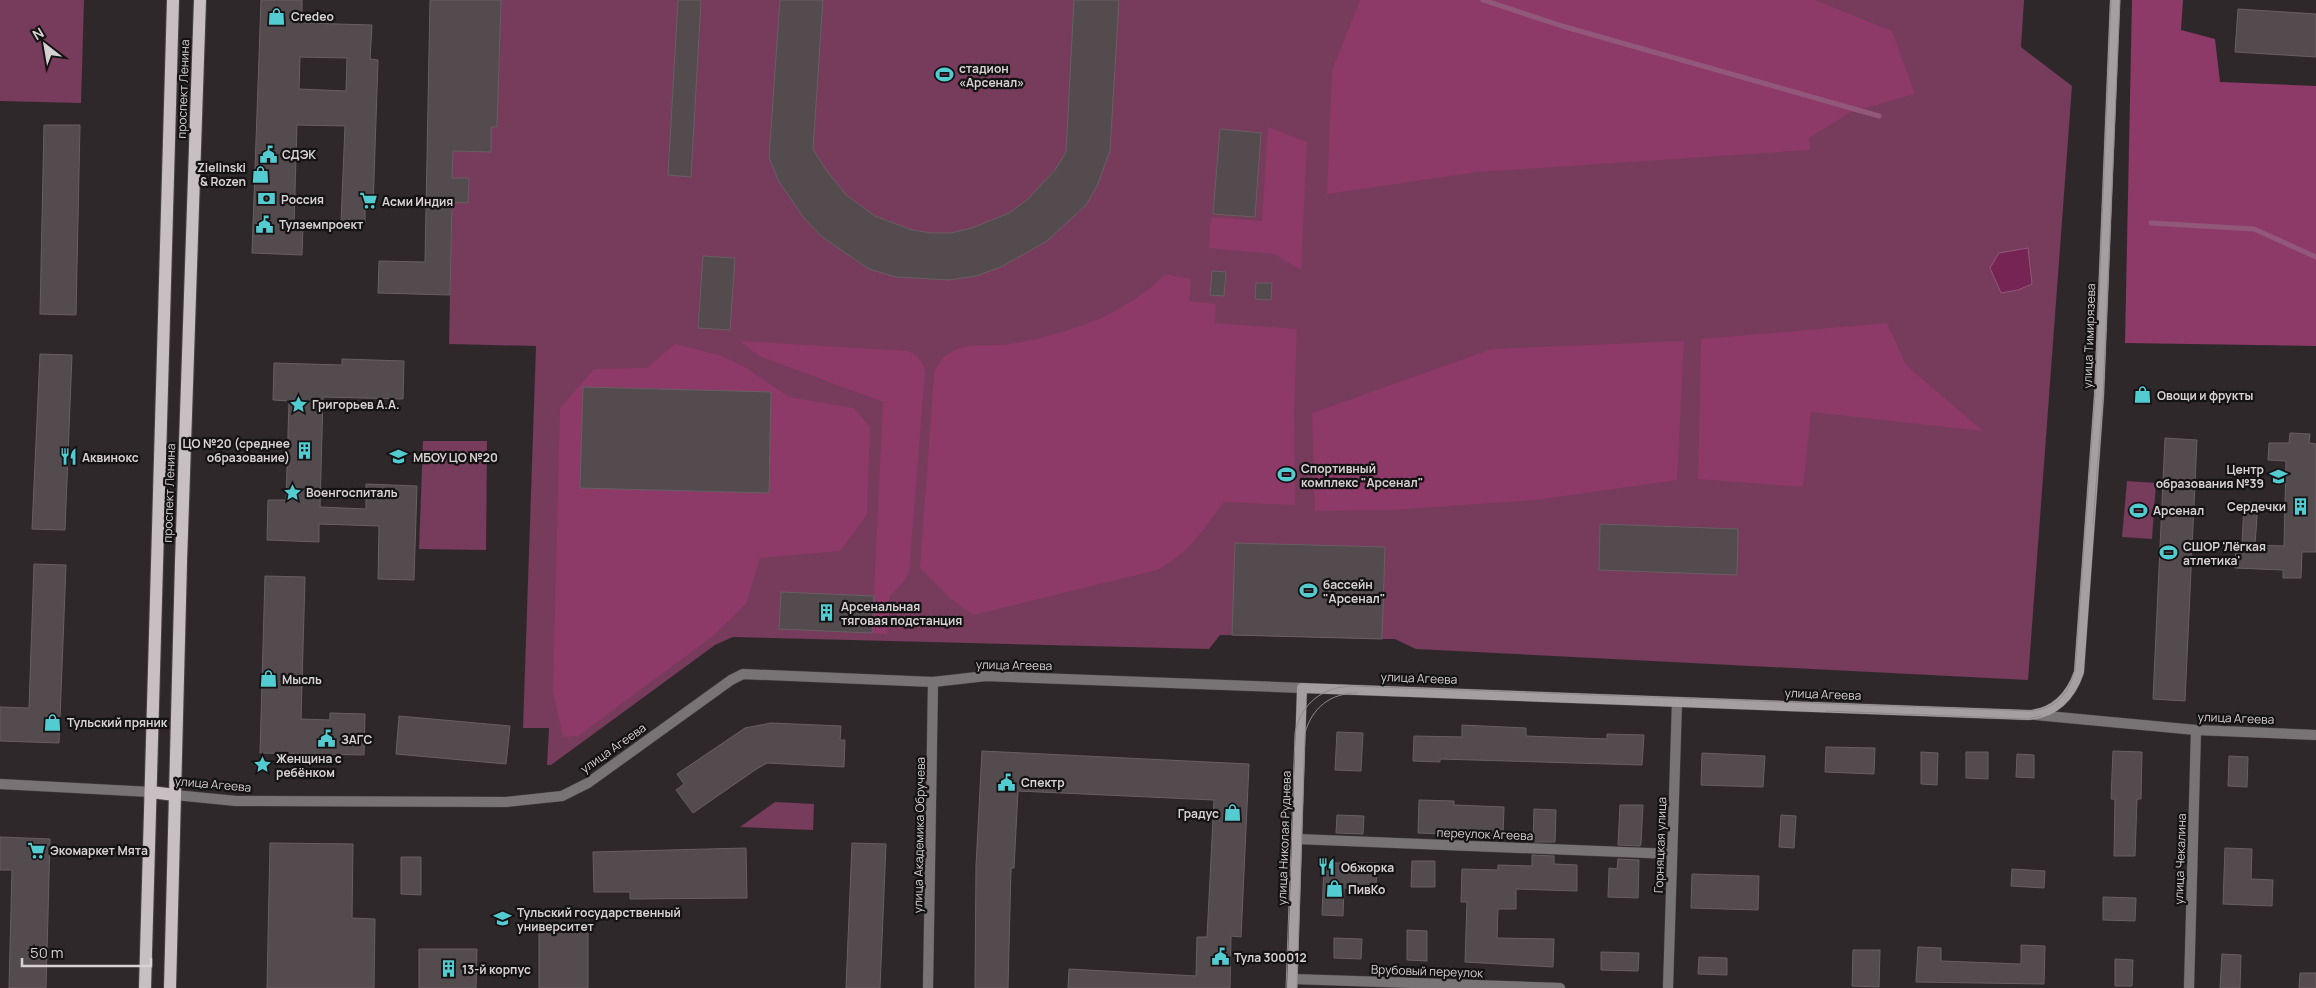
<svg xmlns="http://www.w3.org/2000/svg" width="2316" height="988" viewBox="0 0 2316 988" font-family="Manrope,sans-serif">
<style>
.green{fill:#773b5b}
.forest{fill:#8d3a68}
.water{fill:#752453;stroke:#925879}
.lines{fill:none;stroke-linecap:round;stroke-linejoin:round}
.stream{stroke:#925879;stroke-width:5}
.building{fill:#544b4f;stroke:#685f63;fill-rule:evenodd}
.street-casing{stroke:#4a4346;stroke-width:11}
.secondary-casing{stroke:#4a4346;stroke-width:11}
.primary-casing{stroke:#4a4346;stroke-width:14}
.street{stroke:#787476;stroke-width:10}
.secondary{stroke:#a59fa1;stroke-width:10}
.primary{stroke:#c8bfc3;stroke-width:12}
.tram{stroke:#8e898b;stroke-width:1}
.labels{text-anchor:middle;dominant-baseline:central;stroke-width:4.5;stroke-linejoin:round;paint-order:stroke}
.poi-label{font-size:12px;font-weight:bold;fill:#d6d1d3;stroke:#151213;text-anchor:start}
.street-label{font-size:12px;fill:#d6d1d3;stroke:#151213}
</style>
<rect width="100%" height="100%" fill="#2f282b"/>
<g class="green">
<polygon points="0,0 84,0 81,103 0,101"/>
<polygon points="501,0 2024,0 2021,47 2072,86 2028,680 1416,649 1395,639 1382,639 1220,635 1209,649 733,637 715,645 551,765 547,765 549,728 523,728 536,346 449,344 452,202 468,202 469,178 452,178 452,151 491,151 491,127 497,126"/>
<polygon points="423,441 487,441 486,550 419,549"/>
<polygon points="2127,481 2156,483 2152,539 2122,537"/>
<polygon points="775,802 814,804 813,830 740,827"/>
</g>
<g class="forest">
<polygon points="1360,0 1815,0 1892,31 1915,94 1851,112 1809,138 1810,150 1477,172 1327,194 1332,70"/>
<polygon points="2132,0 2183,0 2181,30 2215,39 2220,82 2316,86 2316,346 2125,343"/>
<polygon points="1268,127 1307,142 1301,270 1274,254 1209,248 1211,217 1262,221"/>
<path d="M1165 274 1191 279 1189 301 1216 304 1215 323 1297 329 1294 410 1295 505 1224 502C1201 532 1192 550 1157 570L973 615 950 598 920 568 934 374C938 363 943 356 953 351 970 342 992 347 1010 344 1065 335 1126 315 1165 274Z"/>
<polygon points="1887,323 1906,365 1983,431 1811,412 1803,487 1698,479 1701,339"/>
<path d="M740 341 908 351C919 356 923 361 925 373L909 572 904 581 890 596 887 634 872 633 883 402 759 356Z"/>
<polygon points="1684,341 1677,480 1536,500 1392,510 1315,511 1312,413 1492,349"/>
<polygon points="675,344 722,356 743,366 789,397 854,408 870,427 867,515 840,551 760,558 746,604 713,636 578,736 563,737 553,691 560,408 594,369 647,368"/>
</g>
<polygon class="water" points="2028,248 2032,284 2018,290 2001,293 1990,268 1999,253"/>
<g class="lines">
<g class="stream">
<polyline points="1483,0 1562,26 1879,116"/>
<polyline points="2151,223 2254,229 2316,257"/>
</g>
</g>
<g class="building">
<path d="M261 0H302V23L372 25 370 59 378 60 373 209 365 208V223L341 222 345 126 297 125 294 225H303L302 255 252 253ZM300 57 347 58 346 91 299 89Z"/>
<polygon points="430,0 501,0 497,127 491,127 491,152 453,151 452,178 469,178 468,203 452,202 450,295 378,293 379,261 425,262"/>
<polygon points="678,0 701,0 691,177 668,175"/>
<polygon points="780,0 823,0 813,149 824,167 846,195 875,216 912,230 932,233 951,233 972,228 1009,213 1027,200 1055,170 1066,152 1074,0 1119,0 1110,151 1097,186 1086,205 1047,241 1001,267 976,276 949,280 896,277 869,269 844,252 820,235 804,218 778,180 769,157"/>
<polygon points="2238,9 2316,14 2316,57 2235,52"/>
<polygon points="44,125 80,125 76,315 40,314"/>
<polygon points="1220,129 1261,133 1255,217 1213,214"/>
<polygon points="703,256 735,258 730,330 698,328"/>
<polygon points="1212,271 1226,272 1224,296 1210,295"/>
<polygon points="1256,283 1272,283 1271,300 1255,299"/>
<polygon points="40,354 72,355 65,530 32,529"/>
<polygon points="342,359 404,361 403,399 323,397 320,507 366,509 366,484 417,486 414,580 378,579 379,526 319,524 319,542 267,540 268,500 286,500 289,401 273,400 274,363 342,365"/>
<polygon points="583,387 771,392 769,493 580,488"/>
<polygon points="2290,433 2310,434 2309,443 2316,444 2316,552 2302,552 2301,578 2283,578 2283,570 2235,568 2236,545 2242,545 2244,502 2258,503 2255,545 2284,546 2286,461 2268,460 2269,443 2289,443"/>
<polygon points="2165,438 2197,440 2185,701 2153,699"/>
<polygon points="1600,524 1738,529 1737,575 1599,570"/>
<polygon points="1235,543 1385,547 1382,639 1232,635"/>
<polygon points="34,564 66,565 59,743 0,741 0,707 29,708"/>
<polygon points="265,576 305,577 301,719 330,720 330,713 365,714 364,755 260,753"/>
<polygon points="781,592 874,596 872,633 779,629"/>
<polygon points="399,716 510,726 506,764 396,754"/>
<polygon points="771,723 841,726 840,740 845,740 844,767 767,763 755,770 693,813 676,790 684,784 677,774 745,728"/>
<polygon points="1462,725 1526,728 1526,736 1607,739 1607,734 1644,735 1642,765 1440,759 1440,762 1413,761 1414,736 1462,737"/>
<polygon points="1337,732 1363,733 1361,771 1335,770"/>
<polygon points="1826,747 1875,748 1874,774 1825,772"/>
<polygon points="982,751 1249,764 1241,937 1231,936 1230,988 1068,988 1069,969 1196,976 1197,937 1207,937 1214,800 1018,791 1014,868 1011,868 1008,988 975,988 976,866"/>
<polygon points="2113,751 2142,752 2141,799 2137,799 2135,856 2114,856 2115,799 2111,799"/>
<polygon points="1921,752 1938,753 1937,785 1921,784"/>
<polygon points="1966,752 1988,752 1988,779 1966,778"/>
<polygon points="1702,753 1765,756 1763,787 1701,785"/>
<polygon points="2017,754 2034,755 2034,778 2016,777"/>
<polygon points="2229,756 2248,757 2247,787 2228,786"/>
<polygon points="1419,800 1454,801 1454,805 1504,807 1503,836 1418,833"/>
<polygon points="1620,805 1643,805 1641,844 1640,846 1618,845"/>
<polygon points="1534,809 1556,810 1555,842 1533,842"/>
<polygon points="1337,815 1364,816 1363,834 1336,833"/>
<polygon points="1781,815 1796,816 1794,848 1779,847"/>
<polygon points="0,837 50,839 46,988 9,988 12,870 0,870"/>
<polygon points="270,843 353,844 352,918 375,919 374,988 267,988"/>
<polygon points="852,843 886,844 880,988 846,988"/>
<polygon points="746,848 747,898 630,899 630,892 594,892 593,852"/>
<polygon points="2225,848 2252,849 2251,879 2273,880 2272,906 2223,904"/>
<polygon points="1532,855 1554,856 1554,864 1577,865 1577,891 1516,889 1516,909 1498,909 1497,938 1554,939 1553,967 1465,962 1467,902 1461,902 1462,869 1498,870 1498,865 1532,866"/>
<polygon points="401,857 421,857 421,895 401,894"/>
<polygon points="1618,859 1639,860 1638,898 1608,897 1609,868 1617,869"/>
<polygon points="1412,861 1435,861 1435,887 1411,887"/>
<polygon points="1324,863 1377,863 1376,889 1344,888 1343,916 1322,915"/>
<polygon points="2012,869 2045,871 2044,888 2011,886"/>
<polygon points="1692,874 1759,876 1758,910 1691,908"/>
<polygon points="2103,897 2136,898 2135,921 2103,920"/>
<rect x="539" y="923" width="49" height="65"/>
<polygon points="1407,930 1427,931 1427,961 1407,960"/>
<polygon points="1334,938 1362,939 1361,959 1334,958"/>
<polygon points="2021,945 2045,946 2044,984 1916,982 1918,947 1941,948 1941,961 2021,964"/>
<polygon points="419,949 477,949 476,988 419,988"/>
<polygon points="1853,950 1880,950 1879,987 1852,986"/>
<polygon points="1601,952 1639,953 1638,971 1601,970"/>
<polygon points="2222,954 2241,955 2240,988 2220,988"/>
<polygon points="1699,957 1727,958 1727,975 1698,974"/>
<polygon points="2115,959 2133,960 2132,986 2115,986"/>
<polygon points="2300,973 2316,973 2316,988 2299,988"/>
</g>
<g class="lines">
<defs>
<g id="street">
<polyline points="2036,715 2196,730 2316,735"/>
<polyline points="0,784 151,792"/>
<polyline points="175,795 236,801 506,802 562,796 588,783 731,680 743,674 933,682 986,676 1302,688"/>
<polyline points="1297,839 1672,854"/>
<polyline points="1293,979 1560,988"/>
<polyline points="928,988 933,682"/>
<polyline points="1668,988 1677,702"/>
<polyline points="2189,988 2196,730"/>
</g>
<path id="secondary" d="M1292 988 1302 688 2028 715C2054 714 2071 696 2079 672L2099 396 2115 0"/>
<g id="primary">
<polyline points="151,792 175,795"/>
<polyline points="145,988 173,0"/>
<polyline points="170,988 181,562 200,0"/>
</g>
</defs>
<use href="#street" class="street-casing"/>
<use href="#secondary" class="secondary-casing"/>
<use href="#primary" class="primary-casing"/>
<use href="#street" class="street"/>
<use href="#secondary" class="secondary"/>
<use href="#primary" class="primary"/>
<g class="tram">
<polyline points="2093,524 2103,396 2120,0"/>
<polyline points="1826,711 2027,719 2041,716"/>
<path d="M1286 988 1295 733C1301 703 1323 687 1352 686L2028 711C2055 710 2068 695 2075 670L2095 395 2111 0"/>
<path d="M1297 988 1305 733C1312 708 1330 693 1357 693"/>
</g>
</g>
<defs>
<symbol id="shop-bare" viewBox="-9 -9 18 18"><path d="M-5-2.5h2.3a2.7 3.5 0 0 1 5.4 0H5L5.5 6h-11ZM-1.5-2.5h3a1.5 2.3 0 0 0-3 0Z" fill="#52ccd1" stroke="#151213" stroke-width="2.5" paint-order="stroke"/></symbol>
<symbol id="stadium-bare" viewBox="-9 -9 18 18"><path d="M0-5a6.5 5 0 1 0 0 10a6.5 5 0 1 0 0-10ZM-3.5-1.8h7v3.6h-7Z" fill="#52ccd1" stroke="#151213" stroke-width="2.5" paint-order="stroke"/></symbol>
<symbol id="civic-bare" viewBox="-9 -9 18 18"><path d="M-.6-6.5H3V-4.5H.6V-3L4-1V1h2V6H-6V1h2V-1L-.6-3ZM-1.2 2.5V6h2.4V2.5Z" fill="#52ccd1" stroke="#151213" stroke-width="2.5" paint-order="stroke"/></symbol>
<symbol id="bank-bare" viewBox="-9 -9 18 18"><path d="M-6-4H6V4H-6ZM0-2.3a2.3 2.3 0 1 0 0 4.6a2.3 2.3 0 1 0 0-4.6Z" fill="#52ccd1" stroke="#151213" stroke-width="2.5" paint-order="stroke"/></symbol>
<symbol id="supermarket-bare" viewBox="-9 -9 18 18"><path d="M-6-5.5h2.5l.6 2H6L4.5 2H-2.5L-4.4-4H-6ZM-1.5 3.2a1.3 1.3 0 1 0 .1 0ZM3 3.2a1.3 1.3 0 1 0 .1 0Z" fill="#52ccd1" stroke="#151213" stroke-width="2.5" paint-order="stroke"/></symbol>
<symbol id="sight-bare" viewBox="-9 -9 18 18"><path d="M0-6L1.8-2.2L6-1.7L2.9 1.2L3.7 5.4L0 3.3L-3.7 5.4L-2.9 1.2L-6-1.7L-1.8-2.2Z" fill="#52ccd1" stroke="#151213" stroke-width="2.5" paint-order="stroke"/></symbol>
<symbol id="building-bare" viewBox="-9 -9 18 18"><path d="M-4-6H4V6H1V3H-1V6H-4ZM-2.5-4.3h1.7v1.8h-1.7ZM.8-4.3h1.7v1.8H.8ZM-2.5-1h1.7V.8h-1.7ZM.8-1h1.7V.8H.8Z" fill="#52ccd1" stroke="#151213" stroke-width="2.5" paint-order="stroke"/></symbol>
<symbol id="restaurant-bare" viewBox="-9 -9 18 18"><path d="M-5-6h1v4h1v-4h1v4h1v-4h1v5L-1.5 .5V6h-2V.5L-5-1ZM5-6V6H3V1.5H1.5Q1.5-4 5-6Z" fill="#52ccd1" stroke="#151213" stroke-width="2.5" paint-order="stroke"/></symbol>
<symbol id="school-bare" viewBox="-9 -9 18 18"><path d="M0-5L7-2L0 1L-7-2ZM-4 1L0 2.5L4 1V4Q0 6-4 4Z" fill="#52ccd1" stroke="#151213" stroke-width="2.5" paint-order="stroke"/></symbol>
<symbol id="university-bare" viewBox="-9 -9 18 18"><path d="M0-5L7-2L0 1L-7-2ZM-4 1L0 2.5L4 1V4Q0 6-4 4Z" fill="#52ccd1" stroke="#151213" stroke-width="2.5" paint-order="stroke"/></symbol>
</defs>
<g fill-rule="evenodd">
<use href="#shop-bare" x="264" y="4" width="25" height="25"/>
<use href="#stadium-bare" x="932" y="62" width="25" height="25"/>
<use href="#civic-bare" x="256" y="142" width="25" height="25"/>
<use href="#shop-bare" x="248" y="162" width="25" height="25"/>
<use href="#bank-bare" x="254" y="186" width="25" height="25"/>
<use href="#supermarket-bare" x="356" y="188" width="25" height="25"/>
<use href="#civic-bare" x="252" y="212" width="25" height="25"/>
<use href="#shop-bare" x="2130" y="382" width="25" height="25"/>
<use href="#sight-bare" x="286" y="392" width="25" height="25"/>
<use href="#building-bare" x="292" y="438" width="25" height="25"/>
<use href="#restaurant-bare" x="56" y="444" width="25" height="25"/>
<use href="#school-bare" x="386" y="444" width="25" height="25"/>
<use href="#stadium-bare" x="1274" y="462" width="25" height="25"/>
<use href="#school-bare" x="2266" y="464" width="25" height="25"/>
<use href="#sight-bare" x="280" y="480" width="25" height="25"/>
<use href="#building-bare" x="2288" y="494" width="25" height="25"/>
<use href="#stadium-bare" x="2126" y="498" width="25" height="25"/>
<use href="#stadium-bare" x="2156" y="540" width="25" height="25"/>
<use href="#stadium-bare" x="1296" y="578" width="25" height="25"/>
<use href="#building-bare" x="814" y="600" width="25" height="25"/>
<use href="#shop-bare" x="256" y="666" width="25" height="25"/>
<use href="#shop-bare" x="40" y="710" width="25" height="25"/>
<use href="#civic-bare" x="314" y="726" width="25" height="25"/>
<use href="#sight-bare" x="250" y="752" width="25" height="25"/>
<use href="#civic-bare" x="994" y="770" width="25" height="25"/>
<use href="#shop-bare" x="1220" y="800" width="25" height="25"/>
<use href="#supermarket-bare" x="24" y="838" width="25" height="25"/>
<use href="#restaurant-bare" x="1314" y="854" width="25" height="25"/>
<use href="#shop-bare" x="1322" y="876" width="25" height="25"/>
<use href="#university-bare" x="490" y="906" width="25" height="25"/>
<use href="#civic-bare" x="1208" y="944" width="25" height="25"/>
<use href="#building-bare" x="436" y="956" width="25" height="25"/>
</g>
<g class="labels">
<g class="poi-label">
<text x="291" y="16">Credeo</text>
<text x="959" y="68">стадион<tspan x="959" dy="14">«Арсенал»</tspan></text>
<text x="282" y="154">СДЭК</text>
<text x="246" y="167" text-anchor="end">Zielinski<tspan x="246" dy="14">&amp; Rozen</tspan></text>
<text x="281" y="199">Россия</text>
<text x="382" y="201">Асми Индия</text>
<text x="279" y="224">Тулземпроект</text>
<text x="2157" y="395">Овощи и фрукты</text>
<text x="312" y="404">Григорьев А.А.</text>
<text x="290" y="443" text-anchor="end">ЦО №20 (среднее<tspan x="290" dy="14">образование)</tspan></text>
<text x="82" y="457">Аквинокс</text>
<text x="413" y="457">МБОУ ЦО №20</text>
<text x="1301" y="468">Спортивный<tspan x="1301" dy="14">комплекс "Арсенал"</tspan></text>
<text x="2264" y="469" text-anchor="end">Центр<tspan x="2264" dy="14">образования №39</tspan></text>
<text x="306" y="492">Военгоспиталь</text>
<text x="2286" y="506" text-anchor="end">Сердечки</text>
<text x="2153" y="510">Арсенал</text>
<text x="2183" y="546">СШОР 'Лёгкая<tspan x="2183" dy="14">атлетика'</tspan></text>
<text x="1323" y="584">бассейн<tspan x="1323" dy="14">"Арсенал"</tspan></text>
<text x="841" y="606">Арсенальная<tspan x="841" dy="14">тяговая подстанция</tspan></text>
<text x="282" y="679">Мысль</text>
<text x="67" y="722">Тульский пряник</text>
<text x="341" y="739">ЗАГС</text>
<text x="276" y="758">Женщина с<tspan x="276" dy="14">ребëнком</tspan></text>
<text x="1021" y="782">Спектр</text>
<text x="1219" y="813" text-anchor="end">Градус</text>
<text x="50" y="850">Экомаркет Мята</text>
<text x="1341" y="867">Обжорка</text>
<text x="1348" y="889">ПивКо</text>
<text x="517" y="912">Тульский государственный<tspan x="517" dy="14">университет</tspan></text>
<text x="1234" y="957">Тула 300012</text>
<text x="462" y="969">13-й корпус</text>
</g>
<g class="street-label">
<text transform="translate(183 89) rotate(-88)">проспект Ленина</text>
<text transform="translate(2089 336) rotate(-88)">улица Тимирязева</text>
<text transform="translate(169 493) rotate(-88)">проспект Ленина</text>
<text transform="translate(1014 665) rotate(1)">улица Агеева</text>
<text transform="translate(1419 678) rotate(2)">улица Агеева</text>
<text transform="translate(1823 694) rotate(2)">улица Агеева</text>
<text transform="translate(2236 718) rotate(2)">улица Агеева</text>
<text transform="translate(613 748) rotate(-35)">улица Агеева</text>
<text transform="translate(213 784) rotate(5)">улица Агеева</text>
<text transform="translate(1485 834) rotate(2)">переулок Агеева</text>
<text transform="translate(919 835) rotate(-89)">улица Академика Обручева</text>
<text transform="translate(1284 838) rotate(-88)">улица Николая Руднева</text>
<text transform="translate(1660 845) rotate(-88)">Горняцкая улица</text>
<text transform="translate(2180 859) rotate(-88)">улица Чекалина</text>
<text transform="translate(1427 971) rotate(2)">Врубовый переулок</text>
</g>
</g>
<g transform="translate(45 45) rotate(329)" stroke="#151213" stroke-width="4" paint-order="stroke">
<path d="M0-4L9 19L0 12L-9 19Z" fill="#d6d1d3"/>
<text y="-8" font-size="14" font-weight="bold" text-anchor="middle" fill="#d6d1d3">N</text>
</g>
<path d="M22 958v8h129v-8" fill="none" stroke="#d6d1d3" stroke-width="2.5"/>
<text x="30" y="958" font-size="15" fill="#d6d1d3" stroke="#151213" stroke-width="4" paint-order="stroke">50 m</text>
</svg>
